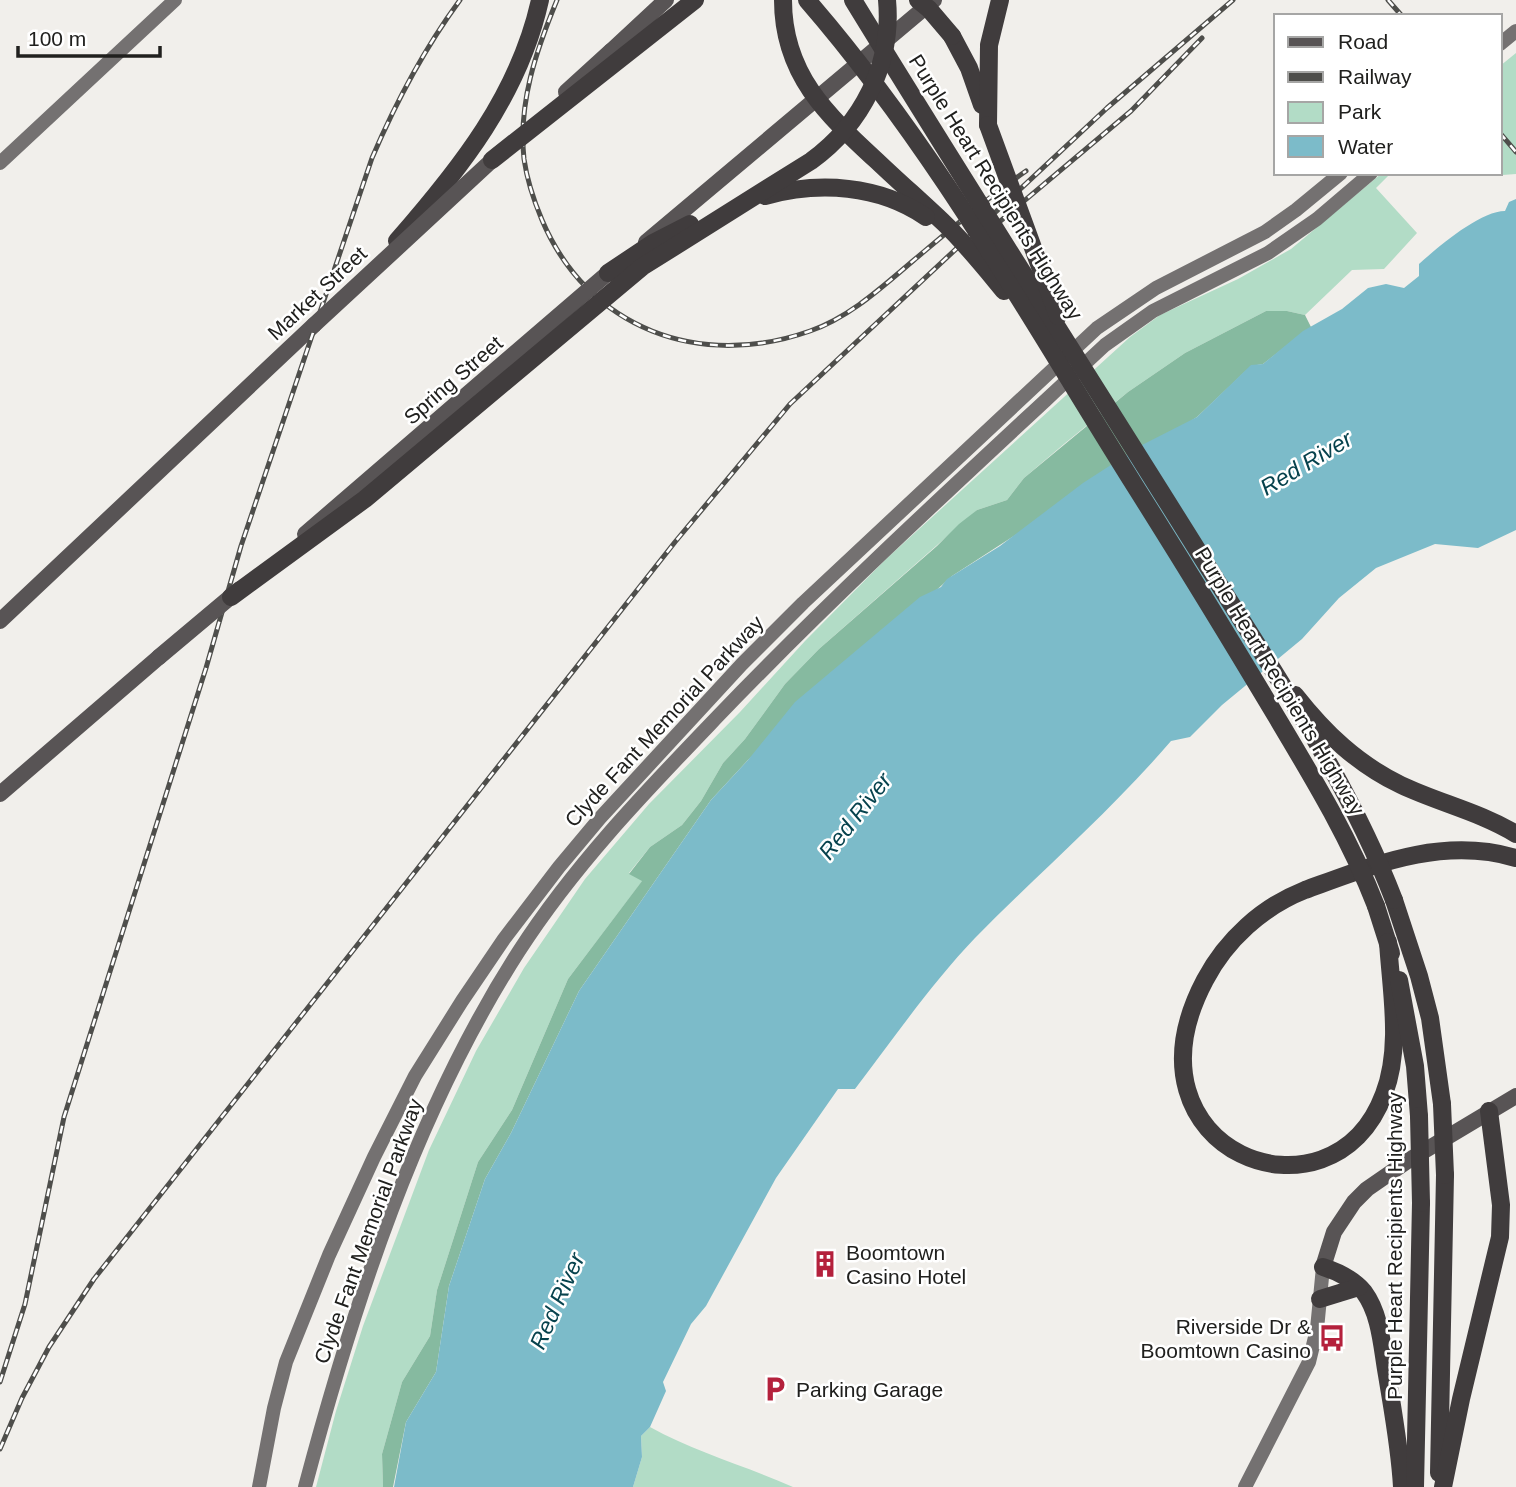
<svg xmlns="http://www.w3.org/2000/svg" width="1516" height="1487" viewBox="0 0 1516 1487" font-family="Arial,sans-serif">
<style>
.green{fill:#b2dcc6}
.forest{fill:#86baa0}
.water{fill:#7cbbc9}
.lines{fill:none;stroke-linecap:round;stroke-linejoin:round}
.secondary{stroke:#747171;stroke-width:14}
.primary{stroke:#585455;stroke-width:16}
.highway{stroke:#403c3d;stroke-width:18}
.rail-casing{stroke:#4e4e4b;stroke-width:5}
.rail{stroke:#fff;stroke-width:2.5;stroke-dasharray:8;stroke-linecap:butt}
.primary-bridge{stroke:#585455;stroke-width:16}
.highway-bridge{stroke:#403c3d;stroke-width:18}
.labels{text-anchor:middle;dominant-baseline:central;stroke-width:5;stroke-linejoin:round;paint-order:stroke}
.street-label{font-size:21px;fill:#20201e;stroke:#fff}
.poi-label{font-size:21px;fill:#20201e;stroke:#fff;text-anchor:start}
.water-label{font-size:23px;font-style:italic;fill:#06424d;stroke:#fff}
</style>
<rect width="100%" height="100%" fill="#f1efeb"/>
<g class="green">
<polygon points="1516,53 1516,174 1489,176 1456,174 1500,173 1500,66"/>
<polygon points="1382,173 1391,173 1376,188 1417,233 1384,269 1352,270 1305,315 1287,311 1266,311 1185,353 1128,392 1064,444 1024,478 1007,500 977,510 819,649 785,684 745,739 723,763 701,801 682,825 650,847 629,873 643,880 568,979 512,1110 478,1162 437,1290 430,1336 402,1382 382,1454 383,1487 316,1487 336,1411 363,1326 429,1150 476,1051 524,968 585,879 649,804 740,712 805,641 885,560 1130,337 1160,315 1238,279 1291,249"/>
<path d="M650 1427C695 1452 746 1466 793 1487H633L642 1457 641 1436Z"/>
</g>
<polygon class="forest" points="1266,311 1287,311 1305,315 1311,327 1263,364 1251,366 1197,417 952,576 748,760 711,800 579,991 511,1133 485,1179 449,1286 436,1372 406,1422 393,1487 383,1487 382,1454 402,1382 430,1336 437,1290 478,1162 512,1110 568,979 642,881 629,874 650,847 682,825 701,801 723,763 745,739 785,684 819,649 937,546 959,524 977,510 1007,500 1024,478 1128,392 1185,353"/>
<path class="water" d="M1516 199V530L1478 548 1435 544 1376 568 1339 598 1302 639 1222 705 1190 737 1171 741C1111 811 1040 872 975 938 931 984 894 1038 855 1089H838L776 1178 706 1306 691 1324 663 1382 666 1391 650 1427 641 1436 642 1457 633 1487H394L406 1422 436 1372 449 1286 485 1179 511 1133 579 991 711 800 748 760 795 702 920 597 941 587 947 579 1000 546 1083 483 1142 445 1197 417 1251 365 1263 364 1303 331 1342 309 1368 288 1386 284 1404 288 1419 276V264C1438 247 1480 211 1505 211L1509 202Z"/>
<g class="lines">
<g class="secondary">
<polyline points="1500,44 1516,31"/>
<polyline points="0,163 175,0"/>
<polyline points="259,1487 274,1408 286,1362 329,1255 374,1157 415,1076 462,1001 504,939 559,867 600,818 742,664 803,603 1097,328 1156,288 1265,232 1296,210 1341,173"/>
<path d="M305 1487C354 1303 416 1111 519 951 575 864 647 790 718 716 842 587 974 467 1105 345L1153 311 1268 253 1317 219 1371 173"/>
<polyline points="1245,1487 1309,1362 1317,1329 1323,1267"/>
</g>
<g class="primary">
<polyline points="611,51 666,0"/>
<polyline points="646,242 934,0"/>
<polyline points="0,621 314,325"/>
<polyline points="0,794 159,657"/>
<polyline points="1323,1267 1334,1232 1354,1202 1367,1189 1409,1160 1516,1096"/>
</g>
<g class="highway">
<polyline points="952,36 969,68 982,105"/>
<polyline points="988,125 989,45 1000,0"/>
<path d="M397 241C460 169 519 95 540 0"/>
<path d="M1295 695C1325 733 1357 764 1401 785 1439 803 1480 812 1516 834"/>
<polyline points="1394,900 1419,976 1430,1018 1442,1104"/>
<polyline points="1376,906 1391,953"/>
<path d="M1388 942C1391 991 1402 1047 1384 1094 1332 1234 1114 1152 1205 980 1226 940 1262 907 1305 890 1374 865 1442 836 1516 858"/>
<polyline points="1399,980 1415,1066 1419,1116"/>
<path d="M1323 1267C1339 1272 1353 1279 1364 1292 1381 1315 1382 1348 1387 1375 1393 1412 1400 1449 1402 1487"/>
<polyline points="1320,1299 1359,1287"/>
<polyline points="1439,1473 1445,1175"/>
<polyline points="1415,1487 1421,1203"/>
<polyline points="1443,1487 1461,1399 1500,1237 1501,1205 1489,1111"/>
</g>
<defs>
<g id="rail">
<path d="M557 0C536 51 518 103 524 159 527 180 534 201 542 220 588 329 700 370 810 331 850 317 882 287 914 260 951 229 987 198 1026 171"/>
<polyline points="1388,0 1402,16"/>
<polyline points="1500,133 1516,152"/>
<polyline points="979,239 1131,111 1202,38"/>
<path d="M0 1382 25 1304 64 1117 206 668 241 546 372 158C396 102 424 49 460 0"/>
<polyline points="0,1449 22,1398 49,1347 94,1279 675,542 790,404 1107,108 1233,0"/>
</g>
</defs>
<use href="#rail" class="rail-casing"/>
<use href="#rail" class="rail"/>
<g class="primary-bridge">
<polyline points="566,92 611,51"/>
<polyline points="314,325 501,152"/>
<polyline points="305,534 608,273"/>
<polyline points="159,657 240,589"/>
</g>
<g class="highway-bridge">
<path d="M783 0C783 74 826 114 877 161 899 182 922 202 944 223 966 244 985 268 1004 291"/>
<path d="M807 0C937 150 1030 319 1135 486 1183 562 1230 639 1276 716 1313 778 1350 839 1376 906"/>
<path d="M853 0C966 185 1083 367 1198 551 1268 664 1346 775 1394 900"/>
<polyline points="918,0 929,9 952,36"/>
<polyline points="988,125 1058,316"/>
<polyline points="492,160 695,0"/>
<path d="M765 196C819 181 879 185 926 217"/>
<polyline points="608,273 653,243 690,224"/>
<path d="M231 597 365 499 642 267 811 161C862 124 893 64 887 0"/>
<polyline points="1442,1104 1445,1175"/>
<polyline points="1419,1116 1421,1203"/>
</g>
</g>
<defs>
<symbol id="building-bare" viewBox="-9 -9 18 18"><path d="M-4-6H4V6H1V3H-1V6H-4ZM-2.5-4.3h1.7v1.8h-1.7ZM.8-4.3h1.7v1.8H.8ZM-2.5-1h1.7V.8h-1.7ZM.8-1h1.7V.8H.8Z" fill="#b4213c" stroke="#fff" stroke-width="2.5" paint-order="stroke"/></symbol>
<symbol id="bus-bare" viewBox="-9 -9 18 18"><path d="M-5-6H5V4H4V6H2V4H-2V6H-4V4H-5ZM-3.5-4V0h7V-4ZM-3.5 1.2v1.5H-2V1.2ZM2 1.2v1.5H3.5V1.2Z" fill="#b4213c" stroke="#fff" stroke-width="2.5" paint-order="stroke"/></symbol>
<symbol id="parking-bare" viewBox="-9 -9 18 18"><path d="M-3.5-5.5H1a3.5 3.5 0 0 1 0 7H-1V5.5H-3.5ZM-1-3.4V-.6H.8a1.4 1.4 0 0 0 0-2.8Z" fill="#b4213c" stroke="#fff" stroke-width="2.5" paint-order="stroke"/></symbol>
</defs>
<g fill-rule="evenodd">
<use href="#building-bare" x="806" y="1245" width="38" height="38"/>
<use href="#bus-bare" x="1313" y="1319" width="38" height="38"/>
<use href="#parking-bare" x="756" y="1370" width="38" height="38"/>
</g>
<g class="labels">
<g class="street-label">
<text transform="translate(996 187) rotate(58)">Purple Heart Recipients Highway</text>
<text transform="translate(317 293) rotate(-43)">Market Street</text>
<text transform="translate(453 380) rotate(-41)">Spring Street</text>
<text transform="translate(1280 681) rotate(59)">Purple Heart Recipients Highway</text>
<text transform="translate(664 721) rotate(-47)">Clyde Fant Memorial Parkway</text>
<text transform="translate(368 1231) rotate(-70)">Clyde Fant Memorial Parkway</text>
<text transform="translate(1394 1246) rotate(-90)">Purple Heart Recipients Highway</text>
</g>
<g class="poi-label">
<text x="846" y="1252">Boomtown<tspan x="846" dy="24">Casino Hotel</tspan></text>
<text x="1311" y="1326" text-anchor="end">Riverside Dr &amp;<tspan x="1311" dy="24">Boomtown Casino</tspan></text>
<text x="796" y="1389">Parking Garage</text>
</g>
<g class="water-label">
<text transform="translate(1306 463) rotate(-31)">Red River</text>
<text transform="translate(855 816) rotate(-52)">Red River</text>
<text transform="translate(557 1301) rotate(-66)">Red River</text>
</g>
</g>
<rect x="1274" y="14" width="228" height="161" fill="#ffffff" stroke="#a6a6a5" stroke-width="2"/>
<rect x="1288" y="37" width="35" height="10" fill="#585455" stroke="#a6a6a5" stroke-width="2"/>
<text x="1338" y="49" font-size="21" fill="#20201e">Road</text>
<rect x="1288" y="72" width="35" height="10" fill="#4e4e4b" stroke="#a6a6a5" stroke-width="2"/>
<text x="1338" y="84" font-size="21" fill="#20201e">Railway</text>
<rect x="1288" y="102" width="35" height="21" fill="#b2dcc6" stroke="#a6a6a5" stroke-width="2"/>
<text x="1338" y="119" font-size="21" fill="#20201e">Park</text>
<rect x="1288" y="136" width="35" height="21" fill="#7cbbc9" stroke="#a6a6a5" stroke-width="2"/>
<text x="1338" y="154" font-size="21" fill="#20201e">Water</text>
<path d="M18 46v10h142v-10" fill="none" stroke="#20201e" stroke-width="3.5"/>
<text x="28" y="46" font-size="21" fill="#20201e" stroke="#ffffff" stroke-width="5" paint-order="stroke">100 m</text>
</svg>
